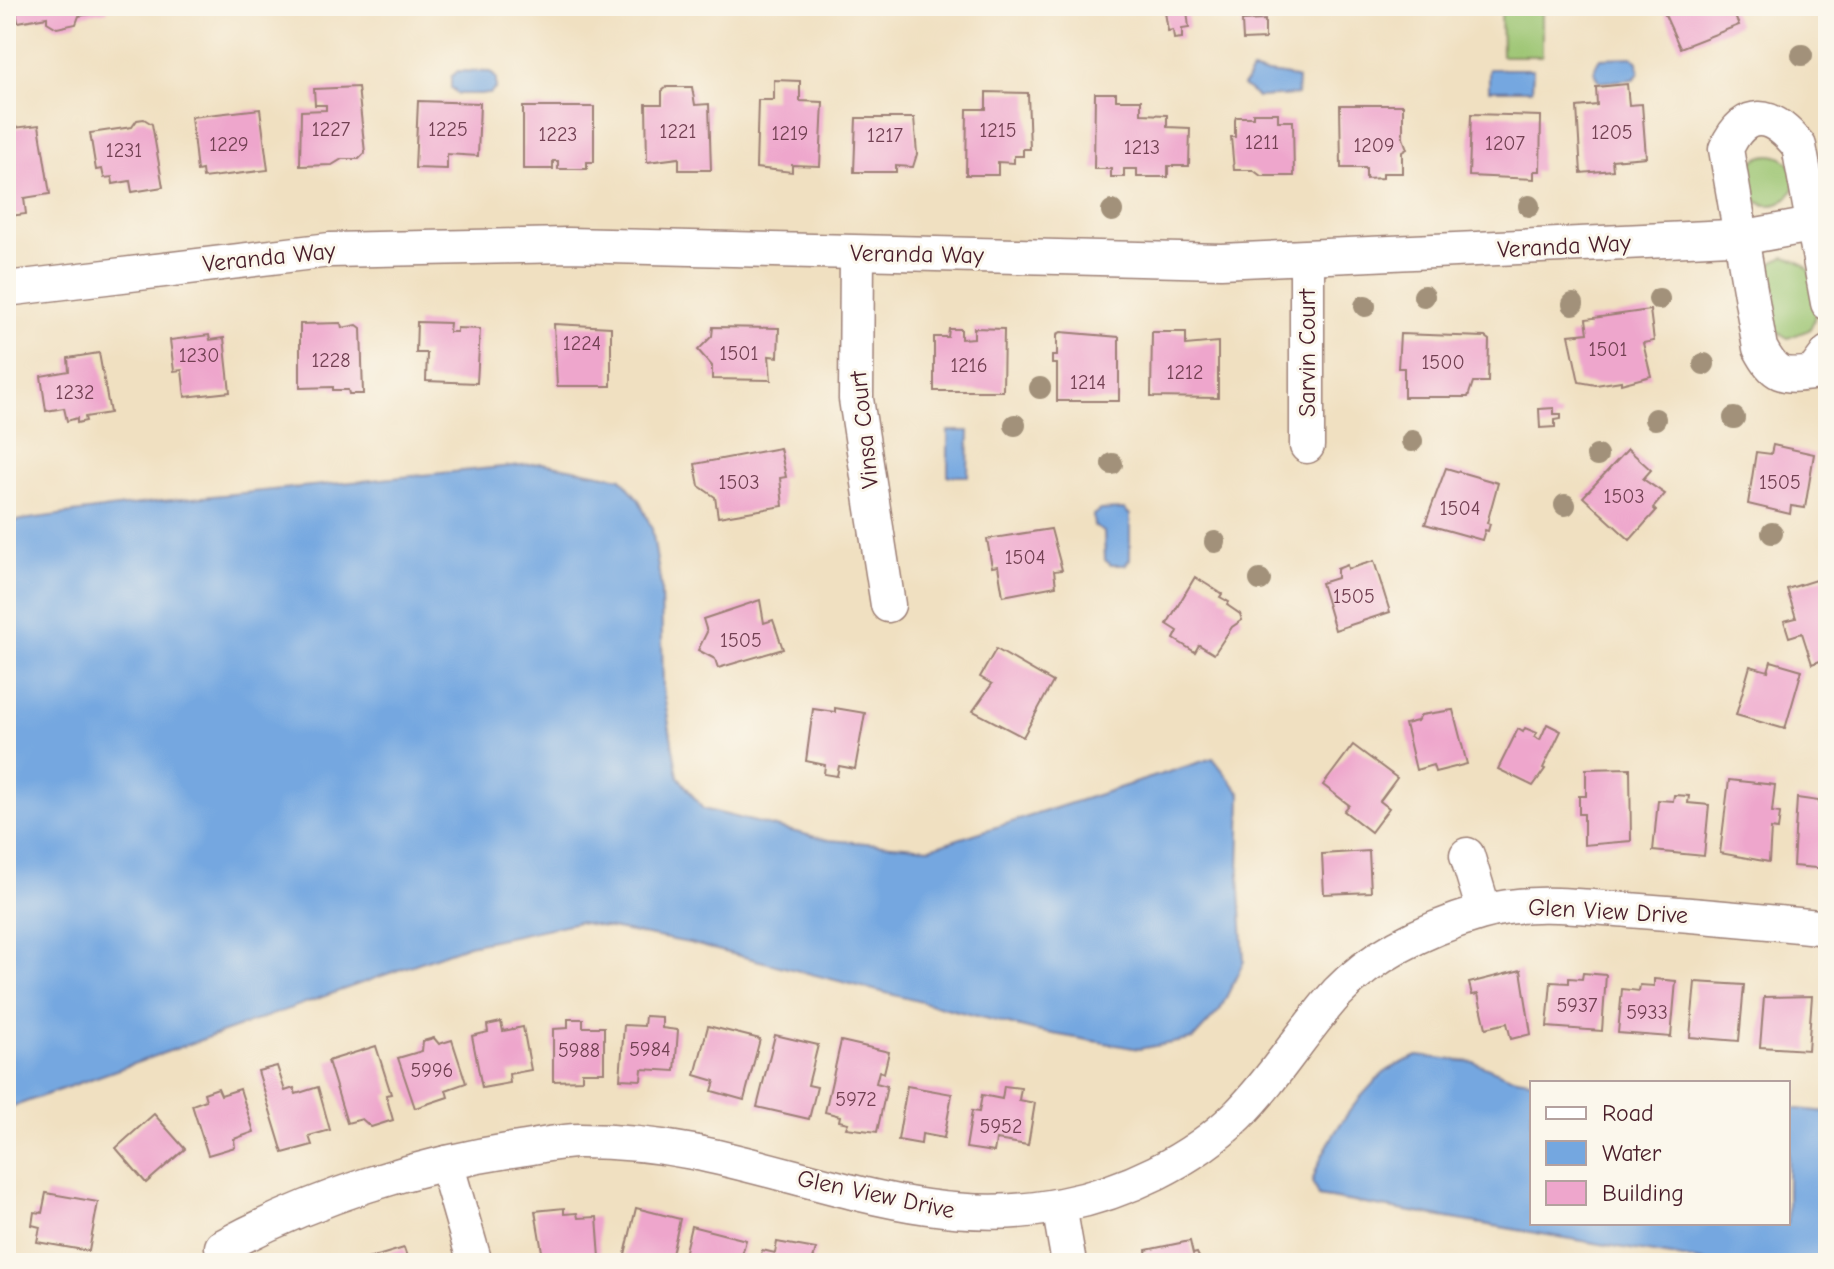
<svg xmlns="http://www.w3.org/2000/svg" width="1834" height="1269" viewBox="0 0 1834 1269" font-family="'Comic Neue',sans-serif">
<style>
.green{fill:#9cc572;stroke:#73724e;stroke-width:2}
.water{fill:#74a7e0;stroke:#5f6386;stroke-width:2}
.building{fill:#eea6cc}
.lines{fill:none;stroke-linecap:round;stroke-linejoin:round}
.minor-casing{stroke:#9d8076;stroke-width:37}
.minor{stroke:#fff;stroke-width:34}
.tree{fill:#a2917a}
.labels{text-anchor:middle;dominant-baseline:central;stroke-width:6;stroke-linejoin:round;paint-order:stroke}
.number-label{font-size:20px;fill:#734153}
.street-label{font-size:24px;fill:#4a1f2b;stroke:#fbf7ec}
</style>
<rect width="100%" height="100%" fill="#fbf7ec"/>
<filter id="ink" filterUnits="userSpaceOnUse"><feTurbulence type="fractalNoise" baseFrequency=".0125" numOctaves="2"/><feDisplacementMap in="SourceGraphic" scale="16" xChannelSelector="R" yChannelSelector="G"/><feConvolveMatrix kernelMatrix="1 2 1 2 8 2 1 2 1" color-interpolation-filters="sRGB"/></filter>
<filter id="wash" filterUnits="userSpaceOnUse"><feTurbulence type="fractalNoise" baseFrequency=".006" numOctaves="4" result="noise"/><feDisplacementMap in="SourceGraphic" scale="32" xChannelSelector="R" yChannelSelector="G"/><feGaussianBlur stdDeviation="1.8" result="paint"/><feColorMatrix in="noise" values="0 0 0 0 0 0 0 0 0 0 0 0 0 0 0 0 0 1.4 0 .05"/><feComposite in="paint" operator="in"/></filter>
<g filter="url(#wash)">
<rect width="100%" height="100%" fill="#f0e0c1"/>
<g class="green">
<polygon points="1501,6 1542,6 1542,56 1502,56"/>
<circle cx="1770" cy="180" r="25"/>
<path d="M1784 257C1792 259 1801 261 1807 268 1817 280 1819 317 1809 330L1788 338 1772 329 1762 278 1773 262Z"/>
</g>
<g class="water">
<path d="M1633 57 1638 62 1639 73 1634 79 1601 82C1593 73 1593 68 1600 58Z"/>
<polygon points="1489,69 1533,69 1532,90 1489,90"/>
<polygon points="458,71 490,72 496,78 496,88 490,94 458,94 451,88 451,77"/>
<path d="M1252 71C1265 74 1286 73 1298 79L1297 95 1257 97 1243 86Z"/>
<polygon points="948,431 969,431 968,476 948,476"/>
<polygon points="542,463 621,478 639,500 652,529 661,586 663,690 678,776 703,809 828,840 930,848 1213,758 1241,794 1239,873 1244,961 1220,1010 1193,1039 1139,1049 1036,1031 689,943 578,922 469,945 6,1109 6,522 162,501"/>
<polygon points="1124,509 1130,515 1130,559 1125,565 1111,565 1105,560 1104,532 1094,526 1093,515 1100,510"/>
<path d="M1417 1056 1474 1062 1511 1077 1548 1083H1532V1223H1788V1108L1828 1112V1263H1712L1318 1196 1312 1182C1323 1144 1354 1100 1384 1073 1393 1066 1407 1061 1417 1056Z"/>
</g>
<g id="blocks">
<g class="building">
<polygon points="15,6 107,6 108,11 79,16 76,24 57,28 47,22 47,17 18,22"/>
<polygon points="1661,6 1730,6 1739,25 1680,48"/>
<polygon points="1187,10 1189,28 1182,29 1182,38 1174,39 1173,30 1168,31 1165,12"/>
<polygon points="1265,20 1265,39 1243,40 1242,21"/>
<polygon points="774,80 800,81 800,101 823,102 820,166 792,165 792,172 756,168 758,100 774,100"/>
<polygon points="1627,84 1629,105 1642,104 1646,157 1612,160 1613,170 1581,173 1577,107 1597,105 1596,87"/>
<polygon points="358,87 365,153 359,159 342,159 332,165 300,166 301,111 326,110 326,105 315,105 314,89"/>
<polygon points="667,87 692,87 695,105 709,104 711,170 679,170 679,158 647,162 646,104 662,104 662,91"/>
<polygon points="986,92 1028,93 1030,149 1023,149 1023,156 1014,156 1014,163 998,162 998,175 966,175 967,109 986,109"/>
<polygon points="1095,93 1116,93 1116,100 1141,100 1141,114 1167,115 1167,127 1190,128 1189,166 1168,166 1168,177 1137,177 1137,169 1124,169 1124,177 1111,177 1111,169 1094,169"/>
<polygon points="418,101 480,103 478,156 447,154 447,169 415,168"/>
<polygon points="1340,105 1403,105 1403,138 1407,149 1402,152 1402,173 1383,173 1383,178 1366,179 1366,168 1341,168"/>
<polygon points="523,107 594,107 594,162 587,162 587,169 558,169 558,161 553,161 553,169 523,169"/>
<polygon points="260,109 268,170 203,178 202,170 197,171 191,117"/>
<polygon points="1253,113 1278,113 1278,121 1293,121 1294,176 1261,176 1253,170 1234,170 1231,137 1235,137 1235,120 1236,117 1253,117"/>
<polygon points="1471,114 1541,116 1540,171 1534,171 1534,179 1469,176"/>
<polygon points="13,115 14,128 39,125 50,194 24,198 26,214 10,216 6,211 6,116"/>
<polygon points="856,118 914,118 917,154 913,167 896,166 896,172 854,172"/>
<polygon points="144,119 152,124 163,187 132,192 130,181 113,184 112,177 104,178 102,169 96,170 90,133 132,127 137,120"/>
<polygon points="1650,310 1654,341 1643,343 1651,376 1621,384 1621,381 1596,385 1579,382 1569,335 1588,333 1586,319"/>
<polygon points="417,322 450,323 449,332 457,332 457,328 480,329 477,383 426,381 427,353 416,353"/>
<polygon points="341,323 342,328 357,325 361,328 363,394 349,394 348,390 333,390 333,387 300,388 300,324"/>
<polygon points="554,324 611,327 611,386 557,386"/>
<polygon points="713,327 779,328 778,357 769,356 771,380 712,379 712,366 698,350 712,336"/>
<polygon points="974,328 1004,329 1003,391 934,391 934,337 948,337 949,329 961,329 961,339 974,338"/>
<polygon points="1061,332 1119,337 1119,401 1057,401 1057,364 1052,364 1052,356 1057,356 1057,334"/>
<polygon points="1152,332 1186,332 1186,345 1218,342 1218,398 1151,397"/>
<polygon points="1400,334 1485,337 1489,340 1488,382 1473,382 1468,397 1404,397 1404,368 1398,368"/>
<polygon points="209,335 210,340 224,338 230,392 185,397 182,370 174,371 170,340"/>
<polygon points="99,353 110,413 85,417 86,421 77,423 77,418 67,421 64,408 46,411 41,376 69,371 68,358"/>
<polygon points="1554,408 1554,414 1561,414 1561,419 1555,420 1555,427 1540,428 1539,409"/>
<polygon points="1773,445 1814,454 1805,508 1791,506 1790,514 1748,504 1756,452 1771,454"/>
<polygon points="780,448 786,477 780,478 783,506 718,517 715,497 699,486 695,464"/>
<polygon points="1628,449 1651,470 1643,479 1665,494 1653,508 1656,511 1630,540 1583,497"/>
<polygon points="1446,468 1498,483 1487,523 1490,524 1488,531 1485,530 1482,540 1425,524"/>
<polygon points="1051,529 1062,570 1054,571 1056,586 1003,596 998,566 992,567 987,539"/>
<polygon points="1374,561 1390,612 1335,630 1321,583 1337,578 1337,569 1347,565 1348,569"/>
<polygon points="1828,576 1828,658 1812,664 1802,633 1789,637 1784,621 1796,618 1787,589"/>
<polygon points="1195,577 1222,594 1220,597 1229,602 1227,605 1240,614 1242,620 1232,627 1214,654 1199,645 1195,652 1174,639 1178,631 1167,624"/>
<polygon points="760,600 764,623 773,620 783,649 718,668 715,659 698,650 707,632 703,619"/>
<polygon points="996,649 1053,682 1023,737 973,711 992,684 980,677"/>
<polygon points="1771,661 1802,670 1785,729 1736,715 1750,666 1768,671"/>
<polygon points="835,708 865,713 855,769 839,766 837,776 824,774 825,765 806,761 813,709 835,712"/>
<polygon points="1453,710 1467,764 1435,772 1433,765 1416,770 1405,724 1417,721 1421,715"/>
<polygon points="1547,724 1561,731 1543,768 1545,769 1533,786 1498,769 1518,729 1523,732 1525,728 1537,733 1534,737 1540,740"/>
<polygon points="1353,745 1397,778 1380,801 1389,808 1371,832 1344,811 1349,805 1323,785"/>
<polygon points="1630,768 1631,841 1584,845 1584,814 1579,814 1579,796 1586,796 1586,769"/>
<polygon points="1729,780 1775,785 1772,812 1780,813 1778,830 1771,829 1769,862 1720,853"/>
<polygon points="1674,795 1689,796 1688,803 1709,805 1704,856 1653,851 1658,800 1673,801"/>
<polygon points="1797,798 1819,801 1819,808 1828,809 1828,869 1793,866"/>
<polygon points="1369,851 1371,892 1324,894 1322,854"/>
<polygon points="1521,970 1531,1034 1511,1039 1507,1023 1486,1028 1478,994 1472,995 1469,983"/>
<polygon points="1583,973 1606,975 1602,1031 1547,1027 1551,982 1569,983 1569,978 1582,979"/>
<polygon points="1654,979 1676,981 1671,1037 1618,1033 1622,989 1639,991 1640,985 1654,986"/>
<polygon points="1695,982 1744,985 1739,1041 1690,1037"/>
<polygon points="1812,996 1808,1050 1760,1047 1764,997"/>
<polygon points="645,1016 662,1017 662,1028 678,1030 675,1071 642,1069 641,1080 620,1079 624,1025 644,1026"/>
<polygon points="568,1019 583,1019 583,1027 604,1027 604,1072 582,1072 582,1080 553,1081 553,1029 568,1028"/>
<polygon points="501,1022 503,1031 523,1027 531,1070 509,1074 510,1083 482,1088 472,1036 488,1032 487,1025"/>
<polygon points="708,1026 760,1039 744,1100 712,1091 715,1081 695,1075"/>
<polygon points="1826,1027 1828,1027 1828,1053 1824,1052"/>
<polygon points="775,1035 818,1045 808,1085 817,1087 809,1119 757,1107"/>
<polygon points="434,1038 439,1044 452,1040 466,1083 446,1090 448,1097 415,1108 398,1058 422,1051 423,1041"/>
<polygon points="841,1041 889,1052 884,1073 879,1071 876,1083 887,1086 877,1132 846,1128 848,1123 839,1121 840,1116 825,1112"/>
<polygon points="376,1046 391,1094 386,1095 393,1120 371,1127 362,1119 347,1123 328,1061"/>
<polygon points="277,1066 285,1091 294,1088 296,1094 318,1087 330,1130 309,1136 312,1145 283,1153 258,1071"/>
<polygon points="907,1086 952,1094 944,1138 922,1134 921,1144 898,1140"/>
<polygon points="1004,1086 1021,1088 1019,1100 1035,1103 1028,1145 996,1140 994,1152 966,1148 972,1111 979,1112 982,1095 1002,1099"/>
<polygon points="218,1088 221,1095 240,1089 254,1132 234,1139 235,1147 208,1155 192,1105 206,1100 204,1093"/>
<polygon points="154,1114 185,1149 146,1183 116,1148"/>
<polygon points="46,1193 98,1202 89,1251 37,1242 40,1227 32,1225 34,1212 42,1213"/>
<polygon points="564,1208 564,1214 577,1213 578,1218 597,1217 600,1258 582,1260 583,1263 544,1263 535,1211"/>
<polygon points="636,1208 680,1219 670,1263 623,1263"/>
<polygon points="691,1226 746,1240 740,1263 682,1263"/>
<polygon points="1190,1241 1193,1254 1197,1253 1202,1263 1148,1263 1146,1250"/>
<polygon points="777,1242 816,1249 812,1263 759,1263 762,1250 775,1253"/>
<polygon points="404,1248 409,1263 357,1263 357,1262"/>
</g>
</g>
</g>
<g filter="url(#ink)">
<use href="#blocks" fill-opacity="0" stroke="#9d8076" stroke-width="2"/>
<g class="lines">
<defs>
<g id="minor">
<polyline points="857,253 856,399 888,605"/>
<polyline points="6,289 330,250 568,245 1221,261 1751,236 1828,222"/>
<path d="M1828 303 1799 146C1772 112 1745 107 1726 149L1760 348C1775 376 1782 377 1813 373L1828 353"/>
<polyline points="1307,446 1307,259"/>
<polyline points="1467,855 1484,911"/>
<polyline points="446,1163 475,1263"/>
<polyline points="1059,1206 1069,1263"/>
<path d="M222 1247C312 1198 418 1164 519 1149 539 1146 560 1141 580 1141 617 1141 656 1145 693 1152 815 1176 934 1231 1061 1205 1124 1193 1192 1161 1238 1115 1275 1078 1302 1032 1337 993 1375 953 1429 928 1480 913 1529 899 1578 906 1628 910 1695 915 1761 921 1828 928"/>
</g>
</defs>
<use href="#minor" class="minor-casing"/>
<use href="#minor" class="minor"/>
</g>
<g class="tree">
<circle cx="1802" cy="55" r="11"/>
<circle cx="1529" cy="206" r="11"/>
<circle cx="1112" cy="211" r="11"/>
<circle cx="1424" cy="296" r="11"/>
<circle cx="1659" cy="299" r="11"/>
<circle cx="1573" cy="304" r="11"/>
<circle cx="1365" cy="306" r="11"/>
<circle cx="1704" cy="364" r="11"/>
<circle cx="1040" cy="388" r="11"/>
<circle cx="1734" cy="418" r="11"/>
<circle cx="1655" cy="419" r="11"/>
<circle cx="1015" cy="425" r="11"/>
<circle cx="1412" cy="441" r="11"/>
<circle cx="1597" cy="456" r="11"/>
<circle cx="1112" cy="464" r="11"/>
<circle cx="1565" cy="505" r="11"/>
<circle cx="1772" cy="533" r="11"/>
<circle cx="1215" cy="542" r="11"/>
<circle cx="1260" cy="580" r="11"/>
</g>
</g>
<g class="labels">
<g class="number-label">
<text x="331" y="129">1227</text>
<text x="448" y="129">1225</text>
<text x="998" y="130">1215</text>
<text x="678" y="131">1221</text>
<text x="1612" y="132">1205</text>
<text x="790" y="133">1219</text>
<text x="558" y="134">1223</text>
<text x="885" y="135">1217</text>
<text x="1262" y="142">1211</text>
<text x="1505" y="143">1207</text>
<text x="229" y="144">1229</text>
<text x="1374" y="145">1209</text>
<text x="1142" y="147">1213</text>
<text x="124" y="150">1231</text>
<text x="582" y="343">1224</text>
<text x="1608" y="349">1501</text>
<text x="739" y="353">1501</text>
<text x="199" y="355">1230</text>
<text x="331" y="360">1228</text>
<text x="1443" y="362">1500</text>
<text x="969" y="365">1216</text>
<text x="1185" y="372">1212</text>
<text x="1088" y="382">1214</text>
<text x="75" y="392">1232</text>
<text x="739" y="482">1503</text>
<text x="1780" y="482">1505</text>
<text x="1624" y="496">1503</text>
<text x="1460" y="508">1504</text>
<text x="1025" y="557">1504</text>
<text x="1354" y="596">1505</text>
<text x="741" y="640">1505</text>
<text x="1577" y="1005">5937</text>
<text x="1647" y="1012">5933</text>
<text x="650" y="1049">5984</text>
<text x="579" y="1050">5988</text>
<text x="432" y="1070">5996</text>
<text x="856" y="1099">5972</text>
<text x="1001" y="1126">5952</text>
</g>
<g class="street-label">
<text transform="translate(1564 246) rotate(-3)">Veranda Way</text>
<text transform="translate(917 254) rotate(1)">Veranda Way</text>
<text transform="translate(269 257) rotate(-6)">Veranda Way</text>
<text transform="translate(1307 353) rotate(-90)">Sarvin Court</text>
<text transform="translate(864 430) rotate(-96)">Vinsa Court</text>
<text transform="translate(1608 911) rotate(3)">Glen View Drive</text>
<text transform="translate(876 1194) rotate(12)">Glen View Drive</text>
</g>
</g>
<rect width="1834" height="1269" fill="none" stroke="#fbf7ec" stroke-width="32"/>
<rect x="1530" y="1081" width="260" height="144" fill="#fbf7ec" stroke="#b4a19f" stroke-width="2"/>
<rect x="1546" y="1107" width="40" height="12" fill="#ffffff" stroke="#b4a19f" stroke-width="2"/>
<text x="1602" y="1121" font-size="24" fill="#4a1f2b">Road</text>
<rect x="1546" y="1141" width="40" height="24" fill="#74a7e0" stroke="#b4a19f" stroke-width="2"/>
<text x="1602" y="1161" font-size="24" fill="#4a1f2b">Water</text>
<rect x="1546" y="1181" width="40" height="24" fill="#eea6cc" stroke="#b4a19f" stroke-width="2"/>
<text x="1602" y="1201" font-size="24" fill="#4a1f2b">Building</text>
</svg>
